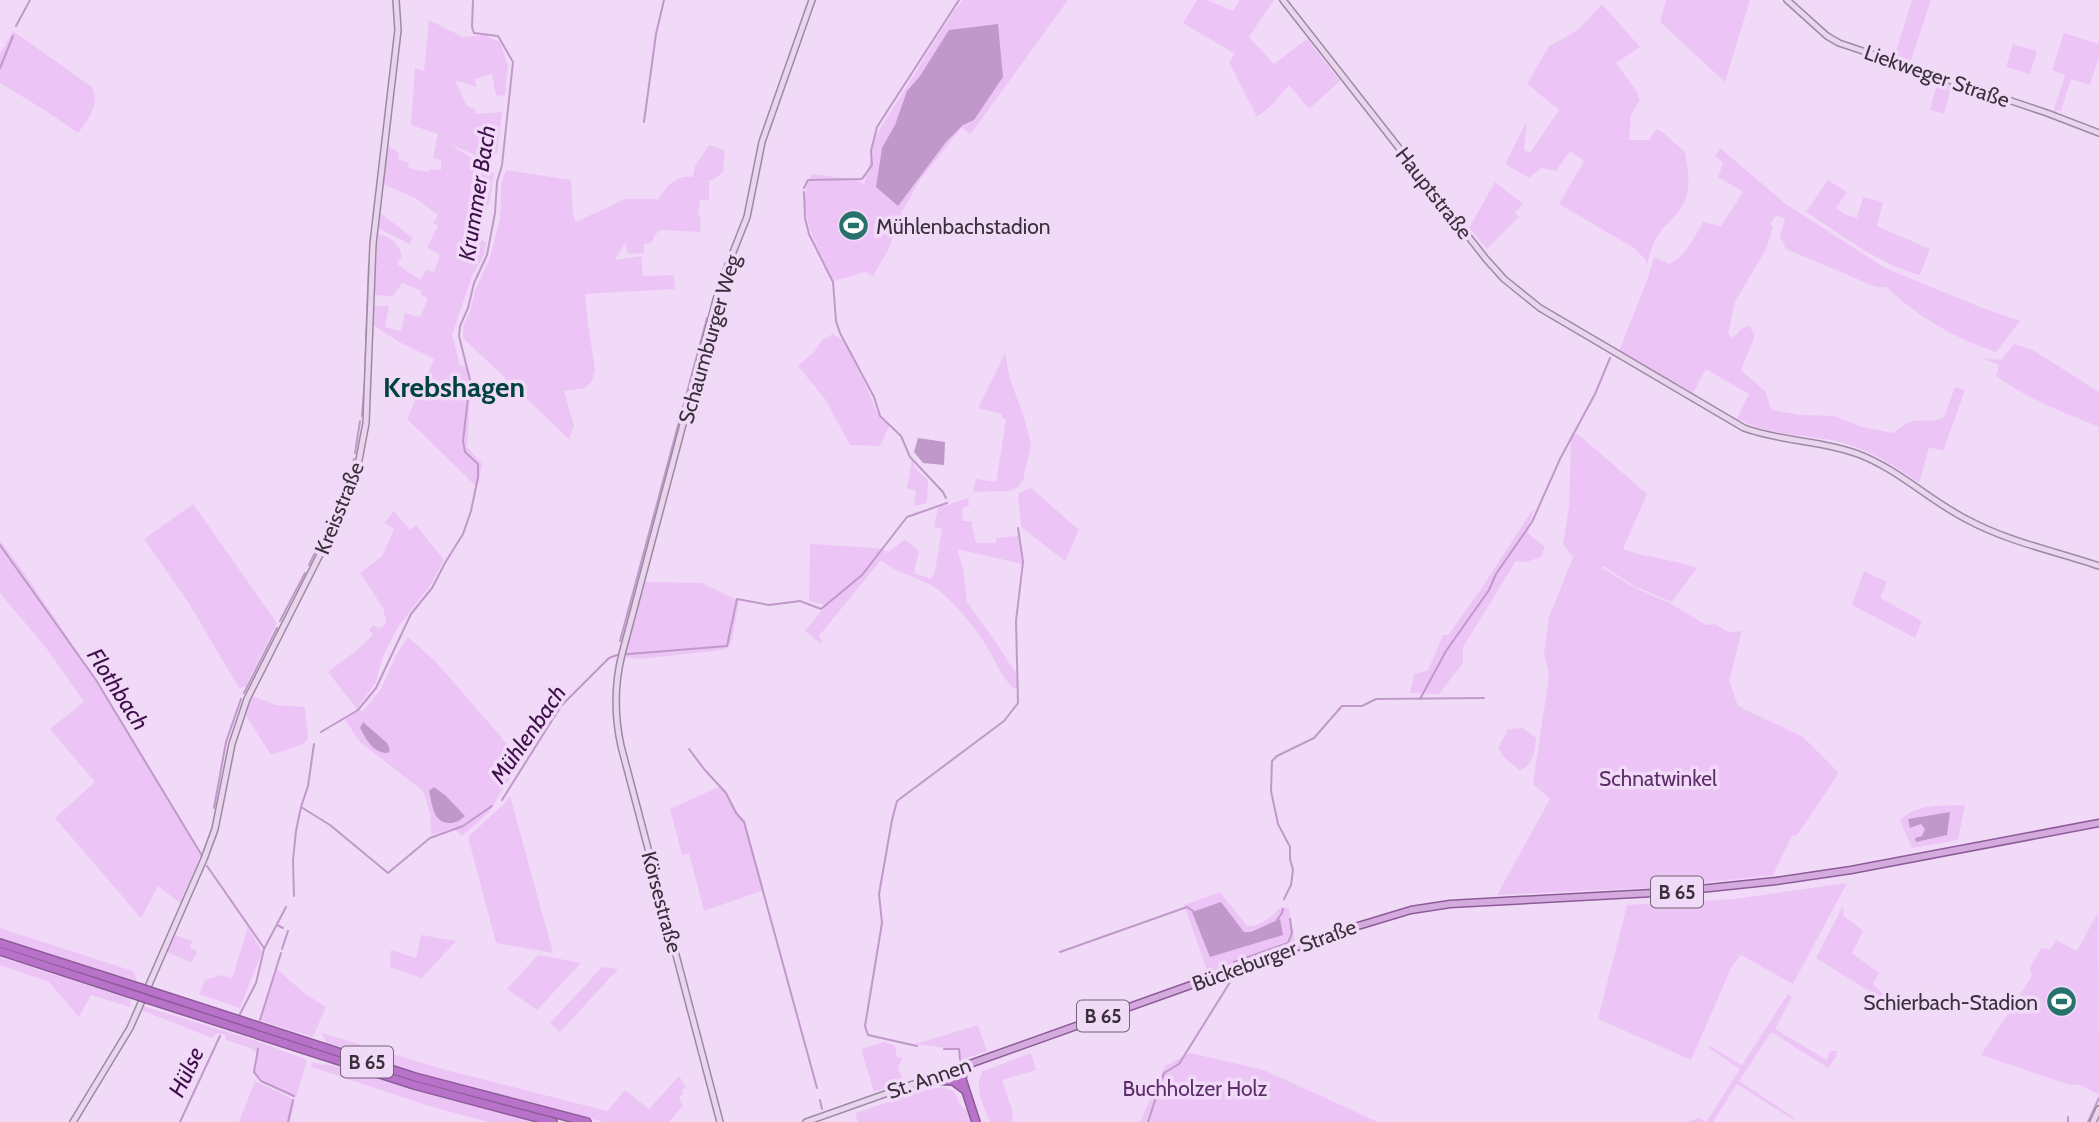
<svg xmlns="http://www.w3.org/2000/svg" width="2099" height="1122" viewBox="0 0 2099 1122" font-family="Cabin,sans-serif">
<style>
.green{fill:#ecc5f6}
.water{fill:#c099ca}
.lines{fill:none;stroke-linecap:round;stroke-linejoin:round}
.stream{stroke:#c099ca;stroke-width:2}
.secondary-casing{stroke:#9e89a3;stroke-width:8}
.primary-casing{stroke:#8c5b98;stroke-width:9}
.highway-casing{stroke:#8c5b98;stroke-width:10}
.secondary{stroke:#ead5ef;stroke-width:5}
.primary{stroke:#d4aadf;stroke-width:6}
.highway{stroke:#b872ca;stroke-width:7}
.highway-bridge-casing{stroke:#8c5b98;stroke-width:10;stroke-linecap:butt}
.highway-bridge{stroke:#b872ca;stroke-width:7}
.labels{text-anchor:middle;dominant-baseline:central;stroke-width:7;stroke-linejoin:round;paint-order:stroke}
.shield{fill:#f1daf7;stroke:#706373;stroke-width:2}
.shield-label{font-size:19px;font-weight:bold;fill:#39303b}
.street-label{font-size:21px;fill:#39303b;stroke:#f1daf7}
.poi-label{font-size:21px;fill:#39303b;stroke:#f1daf7;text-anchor:start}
.park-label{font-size:21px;fill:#5d2d6a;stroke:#f1daf7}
.water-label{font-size:23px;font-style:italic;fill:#3f0f4b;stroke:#f1daf7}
.district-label{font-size:28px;font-weight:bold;fill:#00423f;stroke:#f1daf7}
</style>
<rect width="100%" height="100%" fill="#f1daf7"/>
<g class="green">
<path d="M963 0H1068L970 135 962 127 920 180 903 210 888 250 873 276 865 272 834 281C819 248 792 209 812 174L857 180 864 185 875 137 954 11Z"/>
<polygon points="1197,0 1207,0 1233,11 1240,0 1274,0 1249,37 1274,64 1307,39 1340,81 1309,109 1289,85 1271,106 1257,117 1229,62 1235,54 1183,23"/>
<polygon points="1666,0 1750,0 1725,82 1660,22"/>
<polygon points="1912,0 1931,0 1910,64 1894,58"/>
<path d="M1602 4 1640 47 1616 63 1637 92 1640 100 1631 115 1629 140H1649L1656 129 1661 131 1685 152C1688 168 1691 185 1685 201 1680 213 1669 221 1661 231 1653 241 1649 253 1647 266L1645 259 1634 248 1559 204 1584 161 1570 151 1556 171 1541 168 1529 178 1505 164 1527 121 1524 150 1530 153 1559 110 1527 84 1549 46 1568 36 1581 27Z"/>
<path d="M429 20 463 37 484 35 500 42 508 66 505 95 496 96 492 74 475 79 476 87 455 80 467 106 475 109 476 114 502 112 497 153 479 157 450 144 494 173 490 200 476 236 486 243 484 255 472 276 452 335 460 365 468 367 471 381 467 447 482 464 478 485H475L407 419 434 359 399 342 373 325 374 306H389L385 327 401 331 405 313 420 317 428 298 421 295V291L402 283 393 296 374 295 378 234C390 236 399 244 402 256L397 264 420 280 427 269 434 272 440 255 427 247 438 226 433 223 438 215 415 198 383 184 387 145 399 153 398 159 409 163 408 168 428 172 430 169 441 170V160L433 158 438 134 411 125 415 68 424 71Z"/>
<path d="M13 31 92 87C100 105 89 118 78 133L46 111 0 83V54Z"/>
<polygon points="2064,33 2099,44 2099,56 2090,85 2071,79 2061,111 2057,110 2056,113 2053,112 2065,75 2052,70"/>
<polygon points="2013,44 2037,51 2030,74 2006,67"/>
<polygon points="1933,78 1952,85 1944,114 1930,110 1937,84 1931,82"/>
<path d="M709 145 725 150 723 172 713 180H709V200H700L698 216 701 217 700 232 660 230 654 236 652 243 644 244V253L628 254 625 243 615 260 641 256 643 276 674 275 675 289 585 294 588 324 595 370 592 381 585 388 564 391 574 426 569 439 463 338V327L471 308 475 290 490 258 500 219 501 186 506 170 571 180 573 214 576 222 625 199H658C668 185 675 175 693 177L695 166Z"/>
<path d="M1720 148 1786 204 1885 268 1980 307 2020 321 1996 352C1954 338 1918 317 1886 287H1876L1786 249 1780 237 1785 218 1776 216 1770 224 1773 227 1766 249 1735 302 1728 334 1733 338 1741 329 1749 325 1755 336 1741 370 1766 392 1771 410 1801 415 1834 416 1862 427 1894 433C1916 411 1924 427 1944 417L1955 387 1965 390 1943 451 1929 447 1919 483C1892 464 1865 447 1831 440 1799 434 1767 435 1737 418L1749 394 1706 369 1693 393 1619 351 1648 278 1654 257 1669 264C1686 256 1694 238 1703 222L1721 226 1743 192 1718 177 1723 163 1715 156Z"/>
<path d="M1828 180 1847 192 1836 208 1846 215 1857 218 1863 197 1883 202 1877 226 1930 249 1920 275C1878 264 1842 235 1806 212Z"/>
<polygon points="1495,182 1523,204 1515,213 1519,217 1487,249 1469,228"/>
<polygon points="380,213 413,238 409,244 378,228"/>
<polygon points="833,334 843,340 865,384 879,417 889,426 880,446 850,445 825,399 798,366 815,351 822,340"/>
<path d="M2014 344 2033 350 2099 392V427C2063 412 2028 399 1996 376L1999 365 1982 358 2001 360Z"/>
<polygon points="1005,353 1010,379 1024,417 1031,444 1023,481 1018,487 1010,491 975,492 973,490 976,479 996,482 1006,420 1002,418 1002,414 978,408"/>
<path d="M1571 433 1579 435 1647 494 1623 549C1647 558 1672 559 1697 568L1672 602 1634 586 1603 566 1601 567 1633 587 1670 603 1706 625 1715 624 1728 632 1742 631 1729 681 1738 706 1803 737 1839 773 1797 835 1792 836 1773 875 1666 887 1497 895 1550 799 1533 784 1549 676 1544 654 1549 617 1573 557 1563 544 1569 507Z"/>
<polygon points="912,460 916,469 928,480 927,503 914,506 916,491 907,488"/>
<polygon points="1031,488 1079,530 1065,561 1021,527 1018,497 1019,493"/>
<path d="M968 498 969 506 962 508 963 521H971L976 543H996V538L1018 536 1022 564 957 549 963 568 967 602 999 647 1016 673 1017 688H1013C1002 677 997 665 990 652 978 631 960 609 942 593 926 578 899 576 881 560L819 636 822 642 820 643 805 631 826 605 809 601 810 544 878 548 889 552 905 539 919 551 914 573 931 579 935 571 942 529 934 527 938 508Z"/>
<polygon points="193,504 277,623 245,687 239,688 188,602 144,539"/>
<polygon points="1533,509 1528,533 1545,547 1541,557 1526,562 1516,561 1463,647 1463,663 1439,694 1410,693 1414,674 1428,670 1443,635 1448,635 1483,586"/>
<path d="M394 511 410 530 416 525 444 560 430 586 398 627 383 656 376 682 357 709 363 711 381 689 396 655 408 637 436 662 521 760 489 812 462 836 453 828 431 835 430 813 423 791 360 742 345 720 357 709 328 672C343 660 361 649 373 634L369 630 373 625 379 628C385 626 386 623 386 617L383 614 385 611 360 573 382 556 394 529 384 523Z"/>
<path d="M0 540C74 640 138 749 201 856L180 903 158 886 141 918 55 818 95 782 50 729 84 702 47 649 0 593Z"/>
<polygon points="1864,571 1887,582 1880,598 1922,621 1915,638 1852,605"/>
<polygon points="645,582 702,583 739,601 732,640 729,647 722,650 640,659 626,657 625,654"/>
<polygon points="252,696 276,705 305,707 308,739 303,744 271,755 245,714"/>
<path d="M1523 728 1536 738C1535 752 1533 764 1520 771L1504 757 1498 748 1508 729Z"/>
<path d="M721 786C731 797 734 811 745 821L764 890 704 911 689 853 682 855 670 809Z"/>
<polygon points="510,796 553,953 496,943 468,837 504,804"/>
<path d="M1965 805 1958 840 1912 848 1900 821C1914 803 1944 806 1965 805Z"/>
<polygon points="1847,883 1793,984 1741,955 1732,966 1691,1060 1598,1019 1627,905 1735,899"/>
<path d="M1220 892 1247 926C1260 927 1272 916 1281 907L1289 908 1295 942 1208 973 1184 905Z"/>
<polygon points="1843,906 1844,916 1863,931 1852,953 1879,973 1873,984 1883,994 1880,998 1816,958"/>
<polygon points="2098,912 2099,1091 2097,1094 2080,1085 2070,1085 1981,1055 2032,976 2030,968 2041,948 2050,950 2056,940 2077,951"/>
<polygon points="248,927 262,952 240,1008 199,994 205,980 221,975 232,979"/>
<polygon points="0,928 133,971 137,981 0,938"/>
<polygon points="175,935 192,941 190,948 198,951 191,963 167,952"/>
<polygon points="421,935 456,941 422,978 390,967 391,950 416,958"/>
<polygon points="538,955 581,963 537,1010 507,989"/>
<polygon points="0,957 130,999 130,1007 91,995 79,1017 49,982 0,965"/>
<polygon points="602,967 618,969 560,1032 550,1023"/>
<polygon points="277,969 304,993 326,1007 313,1037 261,1021"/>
<polygon points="1788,994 1792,997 1775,1029 1827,1060 1830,1051 1837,1051 1836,1057 1828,1068 1773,1033 1770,1034 1739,1081 1795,1118 1794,1120 1737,1084 1713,1122 1686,1122 1699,1118 1706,1122 1740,1069 1709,1048 1710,1046 1742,1065"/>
<polygon points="143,1006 257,1041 307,1060 296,1098 261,1081 254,1072 258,1054 250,1048 226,1040 225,1035 217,1033 212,1038 141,1010"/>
<polygon points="978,1025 987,1051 959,1061 959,1050 916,1044"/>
<polygon points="322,1033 446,1070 607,1111 625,1090 649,1109 679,1076 686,1087 682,1090 683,1094 679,1097 683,1106 669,1122 604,1122 416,1073 326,1044"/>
<polygon points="884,1042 895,1046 897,1057 903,1058 898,1067 903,1081 874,1092 861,1049"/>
<path d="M1031 1053 1036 1070 1002 1080 1012 1110 1013 1122H990C983 1105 973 1088 983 1071Z"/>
<polygon points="1190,1053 1264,1070 1378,1122 1140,1122 1165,1066"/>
<polygon points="313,1062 324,1065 326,1064 533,1122 489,1122 432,1107 311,1067"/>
<polygon points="255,1081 295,1100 290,1122 239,1122"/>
<polygon points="943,1087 954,1091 961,1106 968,1111 971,1122 858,1122 855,1113 921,1091"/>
</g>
<g class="water">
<polygon points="998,24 1003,77 974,120 963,125 946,142 898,206 876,187 882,148 895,125 907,91 920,76 949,30"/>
<polygon points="918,438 945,442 944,465 923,463 914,452"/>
<path d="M363 722 387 743 390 750 388 753C373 753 366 739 360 728Z"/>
<path d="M434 787 446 796 465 816C459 821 456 823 449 823 433 823 432 803 429 791Z"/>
<polygon points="1950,812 1947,835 1916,842 1915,838 1922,836 1925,829 1921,824 1910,828 1908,819"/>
<polygon points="1221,902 1244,932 1251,932 1280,919 1283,935 1210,957 1192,912"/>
</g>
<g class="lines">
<g class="stream">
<polyline points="16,26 30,0"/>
<polyline points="0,68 13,36"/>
<polyline points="644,122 656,34 664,0"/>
<polyline points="804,188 808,180 862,179 872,165 871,151 877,127 959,0"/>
<polyline points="804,192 805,218 809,234 833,282 836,321 840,333 874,397 880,416 901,436 910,457 943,492 946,498"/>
<polyline points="366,342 369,263"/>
<polyline points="365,375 366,346"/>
<polyline points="362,416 365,379"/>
<polyline points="355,453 360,421"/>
<polyline points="0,545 96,680 201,854"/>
<polyline points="309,565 339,504 354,459"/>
<polyline points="280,621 305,573"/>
<polyline points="620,641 707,318"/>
<polyline points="244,693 277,628"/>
<polyline points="1420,699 1446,651 1489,590 1496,574 1532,522 1560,459 1595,394 1610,358"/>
<polyline points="321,732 358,710 376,688 411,614 432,588 445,563 463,534 471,511 478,477 478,464 465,452 463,441 470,380 459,336 460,326 468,308 474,283 487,255 495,213 497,182 502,165 513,62 498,36 474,33 472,27 473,0"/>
<polyline points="689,749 704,769 726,793 736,813 744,822 817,1088"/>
<polyline points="502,800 561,706 609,658 617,655 727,646 737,599 769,605 800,601 821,609 862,575 907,517 947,503"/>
<polyline points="301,807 330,825 388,873 430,838 463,826 492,806"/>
<polyline points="214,808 226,742 241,699"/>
<polyline points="207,866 264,948"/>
<polyline points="294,896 293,860 296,831 301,807 308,786 314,744"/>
<polyline points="1284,899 1291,885 1293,870 1290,859 1290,847 1278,824 1271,791 1272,761 1277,756 1314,738 1342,706 1362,706 1376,699 1484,698"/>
<polyline points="1277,920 1282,913 1283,909"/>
<polyline points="277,925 283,928"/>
<polyline points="282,949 288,931"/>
<polyline points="1060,952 1187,907 1193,911"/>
<polyline points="1234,962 1288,943 1292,933 1290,919"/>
<polyline points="240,1014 256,983 264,949 286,907"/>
<polyline points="260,1020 281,953"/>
<polyline points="917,1046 868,1035 865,1026 882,923 879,894 892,820 897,801 1004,721 1018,703 1016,621 1023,562 1018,528"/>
<polyline points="258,1049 254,1072 261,1081 294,1096"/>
<polyline points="944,1049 959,1049 960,1060"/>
<polyline points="820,1100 822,1109"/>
<polyline points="2068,1117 2068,1122"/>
<polyline points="180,1122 220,1036"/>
<polyline points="288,1122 293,1100"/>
<polyline points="1148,1122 1164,1073 1179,1064 1232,979 1275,962"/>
<polyline points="2088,1122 2099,1098"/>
</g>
<defs>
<g id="secondary">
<path d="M1283 0 1486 259 1504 279 1540 308 1744 428C1782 442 1821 440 1858 454 1898 469 1930 501 1968 520 2009 542 2055 551 2099 566"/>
<polyline points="1787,0 1827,36 1839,43 2047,113 2099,133"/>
<polyline points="73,1122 130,1028 204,859 215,829 232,744 247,699 342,511 352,485 359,460 366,423 373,244 398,30 396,0"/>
<path d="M720 1122 621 746C614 714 614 686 622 654L720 285 747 217 762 142 812 0"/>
<polyline points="806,1122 964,1066"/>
<polyline points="2093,1122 2099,1109"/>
</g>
<polyline id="primary" points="964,1066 1348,929 1411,910 1450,904 1671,892 1776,881 1851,870 2099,823"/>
<g id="highway">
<polyline points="0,943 141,988"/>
<polyline points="0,951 138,996"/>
<polyline points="150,991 415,1077 587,1122"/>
<polyline points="147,999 414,1085 553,1122"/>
<polyline points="964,1066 962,1079 976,1122"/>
<polyline points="925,1080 953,1081 965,1090"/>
</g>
</defs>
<use href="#secondary" class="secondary-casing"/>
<use href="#primary" class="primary-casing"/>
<use href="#highway" class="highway-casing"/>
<use href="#secondary" class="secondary"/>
<use href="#primary" class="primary"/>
<use href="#highway" class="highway"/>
<defs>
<g id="highway-bridge">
<polyline points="141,988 150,991"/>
<polyline points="138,996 147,999"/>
</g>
</defs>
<use href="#highway-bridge" class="highway-bridge-casing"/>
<use href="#highway-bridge" class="highway-bridge"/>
</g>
<defs>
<symbol id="stadium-disc" viewBox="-11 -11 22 22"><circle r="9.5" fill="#28726e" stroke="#f1daf7"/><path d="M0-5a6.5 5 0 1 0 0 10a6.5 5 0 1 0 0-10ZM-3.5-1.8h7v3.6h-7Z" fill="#fff"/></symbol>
</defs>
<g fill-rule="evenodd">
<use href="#stadium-disc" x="836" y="208" width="35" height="35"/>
<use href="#stadium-disc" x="2044" y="984" width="35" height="35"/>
</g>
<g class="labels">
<g class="shield">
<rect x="1651" y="876.5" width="52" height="31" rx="5"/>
<rect x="1077" y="1000.5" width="52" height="31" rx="5"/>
<rect x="341" y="1046.5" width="52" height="31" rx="5"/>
</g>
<g class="shield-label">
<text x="1677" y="892">B 65</text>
<text x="1103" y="1016">B 65</text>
<text x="367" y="1062">B 65</text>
</g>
<g class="street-label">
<text transform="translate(1937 76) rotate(19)">Liekweger Straße</text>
<text transform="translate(1434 193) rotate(52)">Hauptstraße</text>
<text transform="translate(709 339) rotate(-74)">Schaumburger Weg</text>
<text transform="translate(339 508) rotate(-68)">Kreisstraße</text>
<text transform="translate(662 902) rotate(75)">Körsestraße</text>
<text transform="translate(1274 955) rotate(-20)">Bückeburger Straße</text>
<text transform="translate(929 1078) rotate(-19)">St. Annen</text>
</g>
<g class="poi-label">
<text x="876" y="226">Mühlenbachstadion</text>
<text x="2038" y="1002" text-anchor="end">Schierbach-Stadion</text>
</g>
<g class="park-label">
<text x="1658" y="778">Schnatwinkel</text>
<text x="1195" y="1088">Buchholzer Holz</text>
</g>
<g class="water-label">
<text transform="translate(477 193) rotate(-81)">Krummer Bach</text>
<text transform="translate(118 689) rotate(57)">Flothbach</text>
<text transform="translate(528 734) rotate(-55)">Mühlenbach</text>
<text transform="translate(186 1072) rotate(-65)">Hülse</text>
</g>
<g class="district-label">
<text x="454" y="387">Krebshagen</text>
</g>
</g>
</svg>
